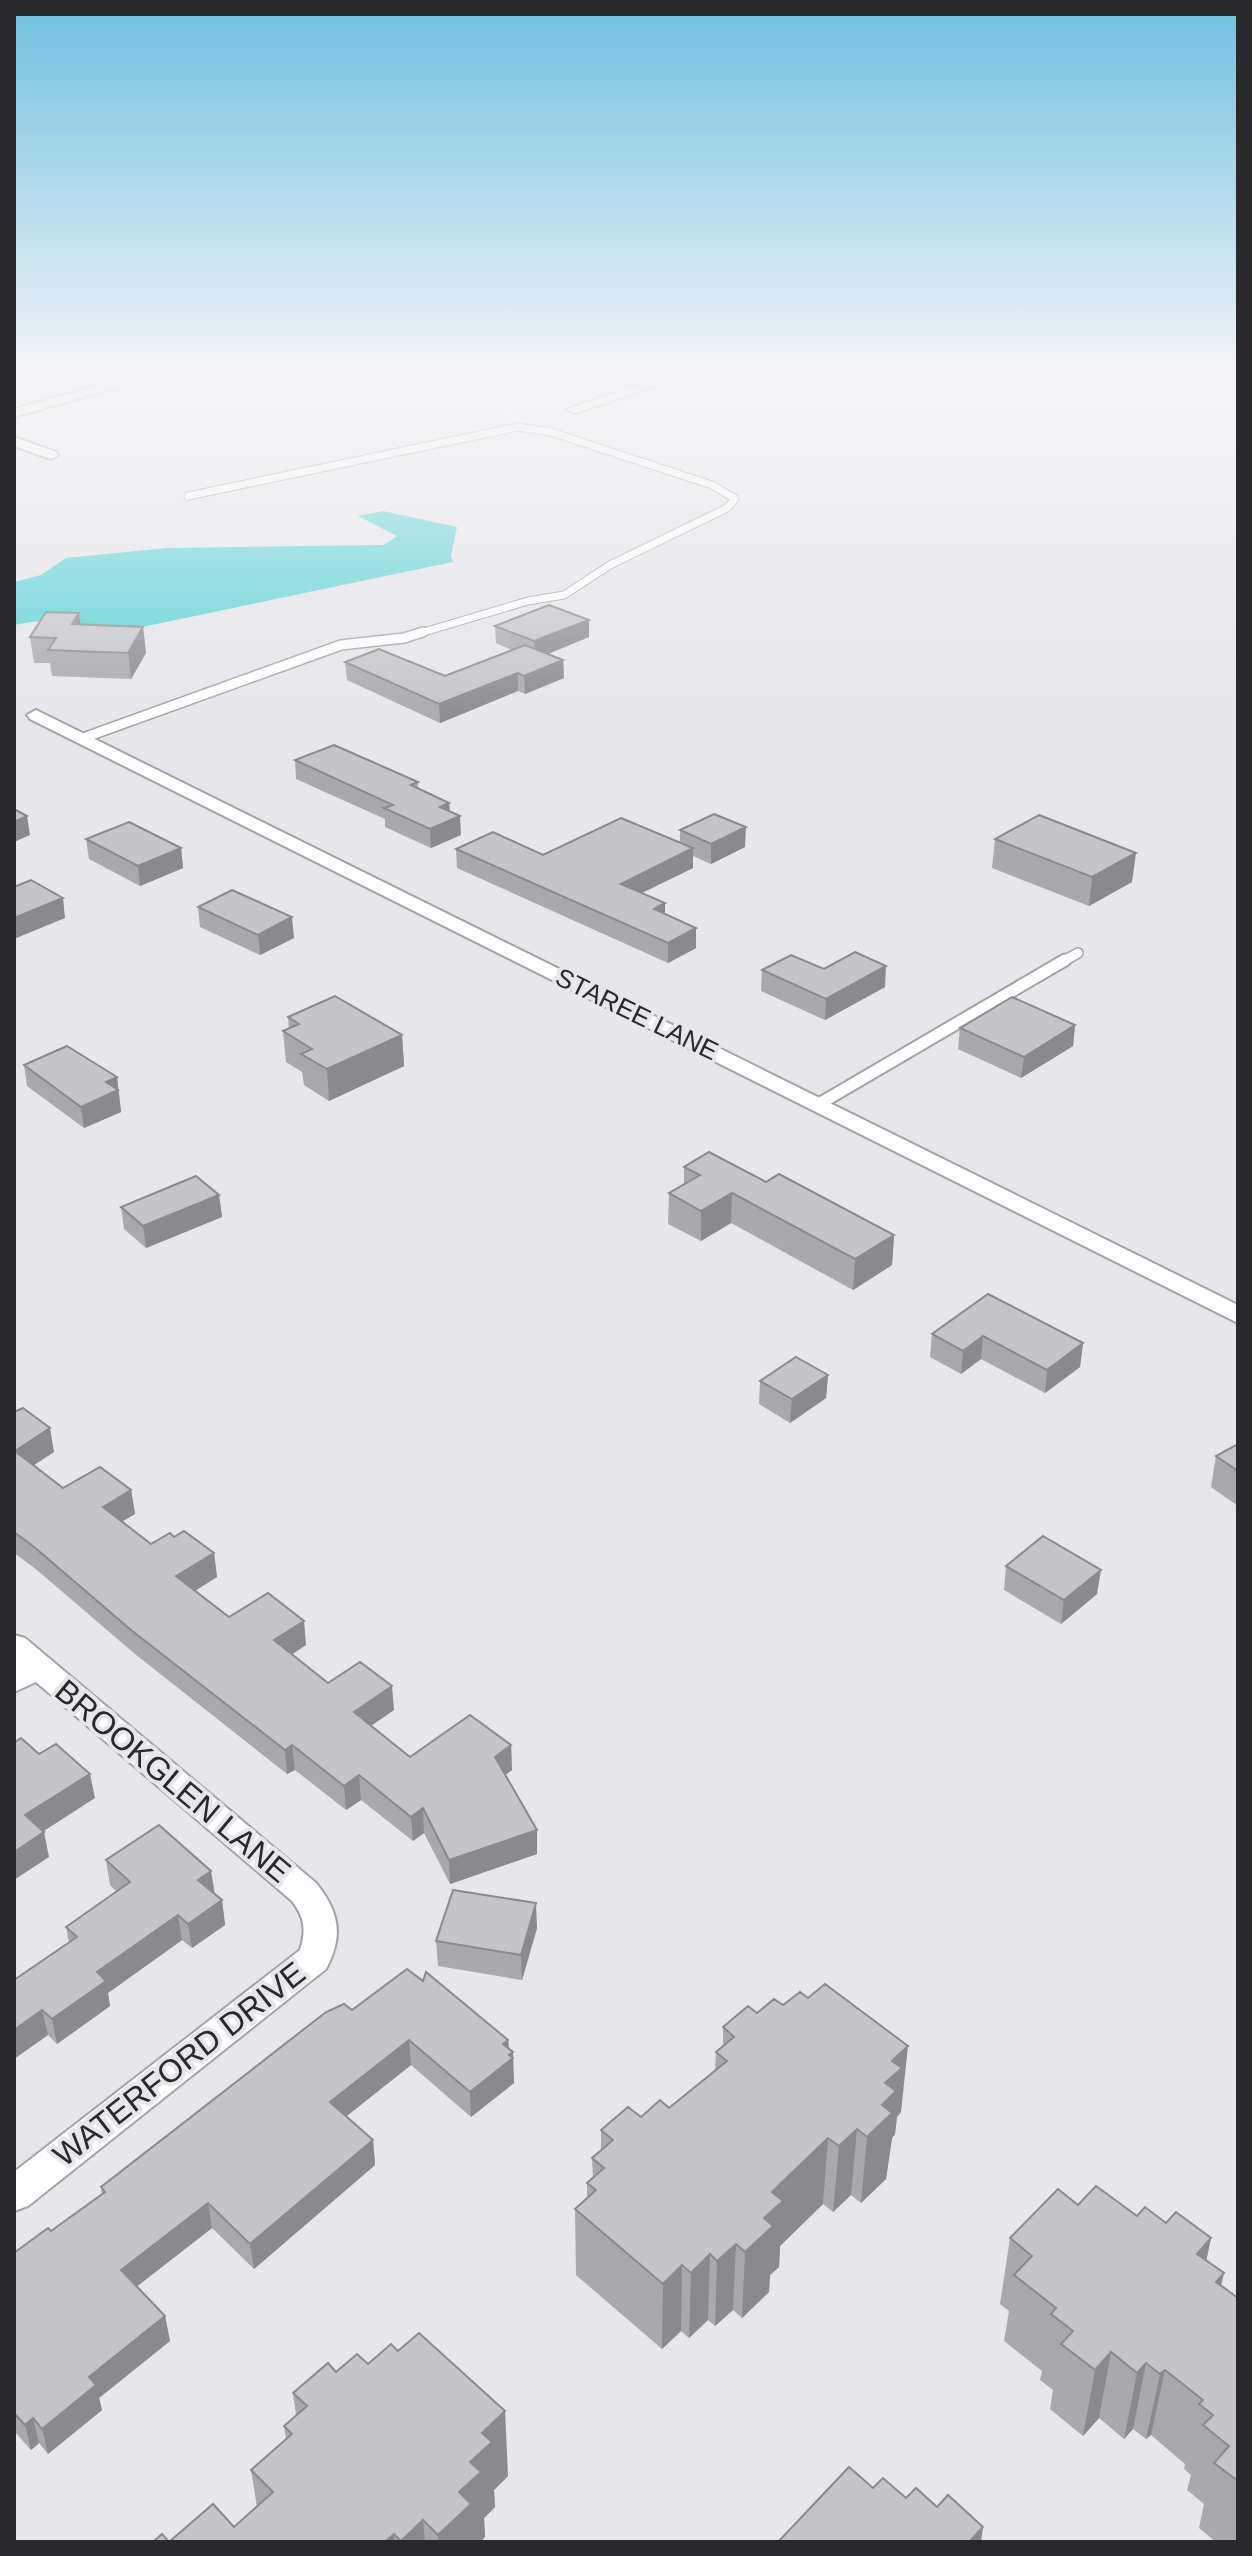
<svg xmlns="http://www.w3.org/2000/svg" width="1252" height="2556" viewBox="0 0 1252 2556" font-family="Helvetica,sans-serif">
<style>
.water{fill:#54d1d3}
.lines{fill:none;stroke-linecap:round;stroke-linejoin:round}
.service-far2-casing{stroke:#a3a3a7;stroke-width:9}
.service-far1-casing{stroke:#a3a3a7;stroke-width:12}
.service-casing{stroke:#a3a3a7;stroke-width:15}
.minor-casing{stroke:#a3a3a7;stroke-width:4}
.service-far2{stroke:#fff;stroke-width:7}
.service-far1{stroke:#fff;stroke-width:9}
.service{stroke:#fff;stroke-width:11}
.minor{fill:#fff;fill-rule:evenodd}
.wall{fill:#a9a9ac}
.shaded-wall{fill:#8a898c}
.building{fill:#c5c4c8;stroke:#8a898c;stroke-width:2}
.labels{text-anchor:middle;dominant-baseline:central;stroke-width:8;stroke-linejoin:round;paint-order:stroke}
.street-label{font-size:26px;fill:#29292b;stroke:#e6e6eb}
.near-street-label{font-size:32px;fill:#29292b;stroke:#e6e6eb}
</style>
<rect width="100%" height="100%" fill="#e6e6eb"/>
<path class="water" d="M383 511 457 527 451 555 453 562 118 632C83 622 50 617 14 625V582L41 575 66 558 167 548 384 545 397 536 358 516Z"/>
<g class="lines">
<defs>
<polyline id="service-far2" points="188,496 518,427 551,432 712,485 735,499 727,508 610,565 564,595 528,601 417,634"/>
<g id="service-far1">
<polyline points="83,738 341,645 404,638 423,632"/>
<polyline points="1062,962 1078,953"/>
</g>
<polyline id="service" points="819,1104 1065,960"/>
<g id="minor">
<polygon points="144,373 167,373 14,417 14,409"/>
<polygon points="673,373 694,373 579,412 574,413 567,409"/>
<polygon points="14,437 56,452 58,455 51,459 14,446"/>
<polygon points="36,710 1238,1305 1238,1323 30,719 27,715"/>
<path d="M14 1635 25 1638 316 1883C339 1911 344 1936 326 1969L28 2206 14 2211V2172L300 1950C306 1931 305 1918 292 1901L36 1682 14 1692Z"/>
</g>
</defs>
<use href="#service-far2" class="service-far2-casing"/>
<use href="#service-far1" class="service-far1-casing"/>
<use href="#service" class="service-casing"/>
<use href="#minor" class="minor-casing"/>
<use href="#service-far2" class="service-far2"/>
<use href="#service-far1" class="service-far1"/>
<use href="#service" class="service"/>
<use href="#minor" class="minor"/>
</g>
<g class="wall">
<polygon points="81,625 143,627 146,653 131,679 52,676 50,663 34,663 30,637"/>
<polygon points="495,626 589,637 548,654 563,660 564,678 525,694 518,691 440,723 347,680 345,662 445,676 512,650 496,643"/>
<polygon points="295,760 418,782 418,789 449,803 450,811 461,835 431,848 385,827 385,819 296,779"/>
<polygon points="680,830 745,847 711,864 693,856 693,868 642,893 665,914 696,948 668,963 457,868 456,849 543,855 680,843"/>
<polygon points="86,839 181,848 183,868 140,886 89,859"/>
<polygon points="995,839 1132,882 1089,906 992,868"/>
<polygon points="198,907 294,938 260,955 200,927"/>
<polygon points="824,969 885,987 825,1020 761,991 762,970"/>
<polygon points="288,1017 402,1035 404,1066 329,1101 304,1085 302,1072 286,1062 283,1031 289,1029"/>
<polygon points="1075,1025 1073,1046 1021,1078 958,1049 960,1028"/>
<polygon points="24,1065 117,1077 121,1112 84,1128 27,1086"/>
<polygon points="684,1167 894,1235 892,1265 853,1290 731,1223 701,1241 668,1224 669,1193 684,1185"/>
<polygon points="219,1195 222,1217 146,1248 124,1229 121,1207"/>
<polygon points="988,1294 1083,1343 1080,1367 1045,1393 981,1359 961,1374 930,1357 932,1334"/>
<polygon points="828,1375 826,1398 790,1423 759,1404 760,1381"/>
<polygon points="14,1412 54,1452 34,1465 63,1488 131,1490 135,1514 122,1522 151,1544 174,1537 214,1553 217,1577 195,1591 229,1617 306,1645 292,1654 328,1683 394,1710 371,1726 410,1757 511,1745 512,1770 505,1775 537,1830 537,1854 450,1884 424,1833 413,1841 361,1800 346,1810 295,1770 287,1774 135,1654 37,1570 14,1553"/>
<polygon points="1238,1444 1238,1506 1211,1487 1216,1456"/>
<polygon points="1006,1566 1097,1594 1061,1624 1004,1590"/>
<polygon points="106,1860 214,1894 222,1900 225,1925 192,1948 182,1940 108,1993 110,2006 57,2044 48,2035 14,2059 69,1943 66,1927 117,1892 110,1885"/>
<polygon points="537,1928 522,1980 438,1966 436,1941"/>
<polygon points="423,1981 508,2040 514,2077 514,2083 471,2117 411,2065 346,2116 373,2140 375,2165 254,2269 212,2228 137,2286 165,2316 170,2341 99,2398 102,2410 48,2454 39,2443 31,2450 14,2431 14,2253 51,2231 102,2194 101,2187 352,2010"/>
<polygon points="723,2027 901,2112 897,2117 895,2134 892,2138 886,2179 861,2203 851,2195 833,2212 823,2204 780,2246 779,2267 770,2275 769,2292 742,2318 733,2310 715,2326 708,2320 689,2338 681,2331 662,2349 576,2275 575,2209 587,2198 587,2183 593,2178 592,2158 601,2150 601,2130 669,2108 715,2071 716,2052 723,2047"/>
<polygon points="1078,2205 1137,2216 1211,2238 1206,2261 1221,2286 1238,2298 1238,2542 1216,2542 1199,2528 1204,2504 1187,2490 1191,2475 1184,2469 1185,2464 1151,2435 1146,2439 1133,2429 1124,2439 1099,2418 1083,2436 1050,2409 1053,2390 1040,2380 1042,2371 1004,2341 1009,2311 1000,2304 1010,2238"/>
<polygon points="368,2364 508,2476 494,2490 495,2507 484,2518 485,2537 480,2542 153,2542 169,2542 234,2527 257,2507 251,2470 286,2439 284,2426 296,2415 293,2393 336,2372"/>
</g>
<g class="shaded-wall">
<polygon points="79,613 83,639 72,624"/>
<polygon points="589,620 589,637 535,659 534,641"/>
<polygon points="143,627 146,653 131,679 128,653"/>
<polygon points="563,660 564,678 525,694 524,676"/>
<polygon points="518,673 518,691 440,723 439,704"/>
<polygon points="449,803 450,820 460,816 461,835 431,848 430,829 440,807"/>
<polygon points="27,816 30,835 14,842 14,822"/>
<polygon points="746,827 745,847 711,864 711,844"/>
<polygon points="181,848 183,868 140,886 138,866"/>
<polygon points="693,848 693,868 621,903 621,884"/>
<polygon points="1136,853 1132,882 1089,906 1092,877"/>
<polygon points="63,898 65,918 14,939 14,918"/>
<polygon points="665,903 665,923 654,909"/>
<polygon points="292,917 294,938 260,955 258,935"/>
<polygon points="696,928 696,948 668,963 668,943"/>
<polygon points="886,966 885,987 825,1020 826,999"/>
<polygon points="1075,1025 1073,1046 1021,1078 1024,1057"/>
<polygon points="402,1035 404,1066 329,1101 327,1069"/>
<polygon points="117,1077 121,1112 84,1128 81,1107 106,1082"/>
<polygon points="732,1193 731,1223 701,1241 701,1211"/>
<polygon points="219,1195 222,1217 146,1248 143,1226"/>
<polygon points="894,1235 892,1265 853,1290 855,1259"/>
<polygon points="983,1336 981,1359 961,1374 963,1351"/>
<polygon points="1083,1343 1080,1367 1045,1393 1047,1370"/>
<polygon points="828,1375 826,1398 790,1423 792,1399"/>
<polygon points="50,1428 54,1452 20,1474 15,1451"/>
<polygon points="131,1490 135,1514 106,1530 103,1507"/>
<polygon points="214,1553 217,1577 180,1600 176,1576"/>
<polygon points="1101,1570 1097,1594 1061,1624 1064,1600"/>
<polygon points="304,1621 306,1645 277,1664 274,1640"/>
<polygon points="392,1686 394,1710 356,1736 354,1712"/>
<polygon points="292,1745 295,1770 287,1774 285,1750"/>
<polygon points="511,1745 512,1770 496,1781 495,1757"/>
<polygon points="90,1774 95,1798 30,1840 25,1815"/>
<polygon points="359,1775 361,1800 346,1810 344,1786"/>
<polygon points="423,1808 424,1833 413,1841 411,1817"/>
<polygon points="537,1830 537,1854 450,1884 449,1860"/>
<polygon points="44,1832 49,1857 14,1880 14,1852"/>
<polygon points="211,1871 215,1895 198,1880"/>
<polygon points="222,1900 225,1925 192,1948 188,1924"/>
<polygon points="536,1903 537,1928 522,1980 521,1955"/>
<polygon points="178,1915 182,1940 108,1993 110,2006 57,2044 52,2019 97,1972"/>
<polygon points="42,2010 48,2035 14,2059 14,2030"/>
<polygon points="409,2040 411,2065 333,2127 330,2102"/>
<polygon points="508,2040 509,2061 509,2055 513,2052 514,2083 471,2117 470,2092 503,2044"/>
<polygon points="908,2046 901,2112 897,2117 895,2134 892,2138 886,2179 861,2203 867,2137 892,2061"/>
<polygon points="857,2129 851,2195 833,2212 839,2146"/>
<polygon points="828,2138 823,2204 780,2246 779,2267 770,2275 769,2292 742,2318 745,2252 764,2218 772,2192"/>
<polygon points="373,2140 375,2165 254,2269 250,2244"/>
<polygon points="208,2203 212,2228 126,2295 121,2270"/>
<polygon points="1211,2238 1197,2304 1197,2254"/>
<polygon points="736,2244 733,2310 715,2326 717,2261"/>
<polygon points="710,2254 708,2320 689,2338 691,2273"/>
<polygon points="682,2265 681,2331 662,2349 663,2284"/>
<polygon points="1224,2273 1209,2339 1216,2282"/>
<polygon points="165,2316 170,2341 99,2398 102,2410 48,2454 42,2429 89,2377"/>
<polygon points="1111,2352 1099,2418 1083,2436 1095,2370"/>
<polygon points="1146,2363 1133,2429 1124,2439 1137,2373"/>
<polygon points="1165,2370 1151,2435 1146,2439 1160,2374"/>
<polygon points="505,2411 508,2476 494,2490 495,2507 484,2518 485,2537 480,2542 438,2542 438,2535 459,2492 482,2433"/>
<polygon points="33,2418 39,2443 31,2450 25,2425"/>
<polygon points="423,2520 425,2542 401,2542 401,2541"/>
<polygon points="983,2527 981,2542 971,2542 971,2540"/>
<polygon points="394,2534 395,2542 385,2542"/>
</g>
<g class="building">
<polygon points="549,605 589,620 534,641 495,626"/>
<polygon points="46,612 79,613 72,624 143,627 128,653 48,650 56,638 30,637"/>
<polygon points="525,645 563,660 524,676 518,673 439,704 345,662 379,649 445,676"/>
<polygon points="334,745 418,782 411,785 449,803 440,807 460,816 430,829 384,808 393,805 295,760"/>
<polygon points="14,809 27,816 14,822"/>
<polygon points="714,814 746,827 711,844 680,830"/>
<polygon points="1039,815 1136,853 1092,877 995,839"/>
<polygon points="621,818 693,848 621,884 665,903 654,909 696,928 668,943 456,849 493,832 543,855"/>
<polygon points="129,822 181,848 138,866 86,839"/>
<polygon points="31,880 63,898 14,918 14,887"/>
<polygon points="232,890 292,917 258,935 198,907"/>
<polygon points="855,952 886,966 826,999 762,970 791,955 824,969"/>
<polygon points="335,996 402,1035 327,1069 301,1054 312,1049 283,1031 299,1024 288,1017"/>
<polygon points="1012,997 1075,1025 1024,1057 960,1028"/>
<polygon points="67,1046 117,1077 106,1082 118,1090 81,1107 24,1065"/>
<polygon points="709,1152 766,1182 779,1174 894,1235 855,1259 732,1193 701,1211 669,1193 700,1175 684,1167"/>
<polygon points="196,1176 219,1195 143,1226 121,1207"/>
<polygon points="988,1294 1083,1343 1047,1370 983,1336 963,1351 932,1334"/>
<polygon points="796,1357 828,1375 792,1399 760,1381"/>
<polygon points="23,1408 50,1428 15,1451 63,1488 100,1467 131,1490 103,1507 151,1544 170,1533 174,1537 184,1531 214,1553 176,1576 229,1617 268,1593 304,1621 274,1640 328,1683 360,1662 392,1686 354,1712 410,1757 470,1715 511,1745 495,1757 537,1830 449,1860 423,1808 411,1817 359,1775 344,1786 292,1745 285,1750 131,1630 33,1546 14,1532 14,1412"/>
<polygon points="1238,1444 1238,1471 1216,1456"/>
<polygon points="1043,1536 1101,1570 1064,1600 1006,1566"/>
<polygon points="21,1738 39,1754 56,1744 90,1774 25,1815 44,1832 14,1852 14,1743"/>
<polygon points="159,1825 211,1871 198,1880 222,1900 188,1924 178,1915 97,1972 106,1981 52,2019 42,2010 14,2030 14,1980 77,1937 66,1927 130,1882 106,1860"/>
<polygon points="453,1890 536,1903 521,1955 436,1941"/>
<polygon points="407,1969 423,1981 426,1972 508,2040 503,2044 513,2052 509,2055 513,2058 470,2092 409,2040 330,2102 373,2140 250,2244 208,2203 121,2270 165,2316 89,2377 96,2385 42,2429 33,2418 25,2425 14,2413 14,2253 48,2228 51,2231 105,2192 101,2187 326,2012 344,2004 352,2010"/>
<polygon points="825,1984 908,2046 892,2061 902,2068 885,2083 896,2091 882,2105 892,2113 867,2137 857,2129 839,2146 828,2138 772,2192 783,2201 764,2218 773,2226 745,2252 736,2244 717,2261 710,2254 691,2273 682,2265 663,2284 575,2209 596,2190 587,2183 604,2168 592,2158 613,2140 601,2130 628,2107 641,2117 660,2100 669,2108 727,2061 716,2052 734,2037 723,2027 748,2006 757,2013 774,1999 783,2005 800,1992 808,1998"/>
<polygon points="1096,2186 1137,2216 1145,2207 1166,2223 1176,2212 1211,2238 1197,2254 1224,2273 1216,2282 1238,2298 1238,2481 1214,2463 1229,2446 1203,2425 1213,2415 1199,2404 1203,2400 1165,2370 1160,2374 1146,2363 1137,2373 1111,2352 1095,2370 1061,2344 1073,2331 1051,2314 1056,2308 1014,2275 1032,2256 1010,2238 1058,2189 1078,2205"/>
<polygon points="419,2333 505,2411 482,2433 492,2442 470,2462 481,2472 459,2492 471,2504 438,2535 423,2520 401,2541 394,2534 385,2542 153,2542 162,2534 169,2542 213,2504 234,2527 273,2492 251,2470 292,2434 284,2426 307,2406 293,2393 328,2363 336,2372 357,2354 368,2364 391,2344 398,2351"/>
<polygon points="849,2467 873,2488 883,2478 906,2498 916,2488 937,2507 948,2495 983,2527 971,2540 973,2542 778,2542"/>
</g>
<linearGradient id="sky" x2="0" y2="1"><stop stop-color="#6dc0e0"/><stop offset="0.51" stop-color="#f4f4f6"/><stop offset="1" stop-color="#f4f4f6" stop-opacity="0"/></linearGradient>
<rect width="1252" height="731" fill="url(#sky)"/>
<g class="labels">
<g class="street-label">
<text transform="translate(637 1014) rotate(26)">STAREE LANE</text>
</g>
<g class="near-street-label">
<text transform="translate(173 1781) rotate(40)">BROOKGLEN LANE</text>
<text transform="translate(179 2064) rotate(-38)">WATERFORD DRIVE</text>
</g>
</g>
<rect width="1252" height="2556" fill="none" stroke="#29292b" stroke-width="32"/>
</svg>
